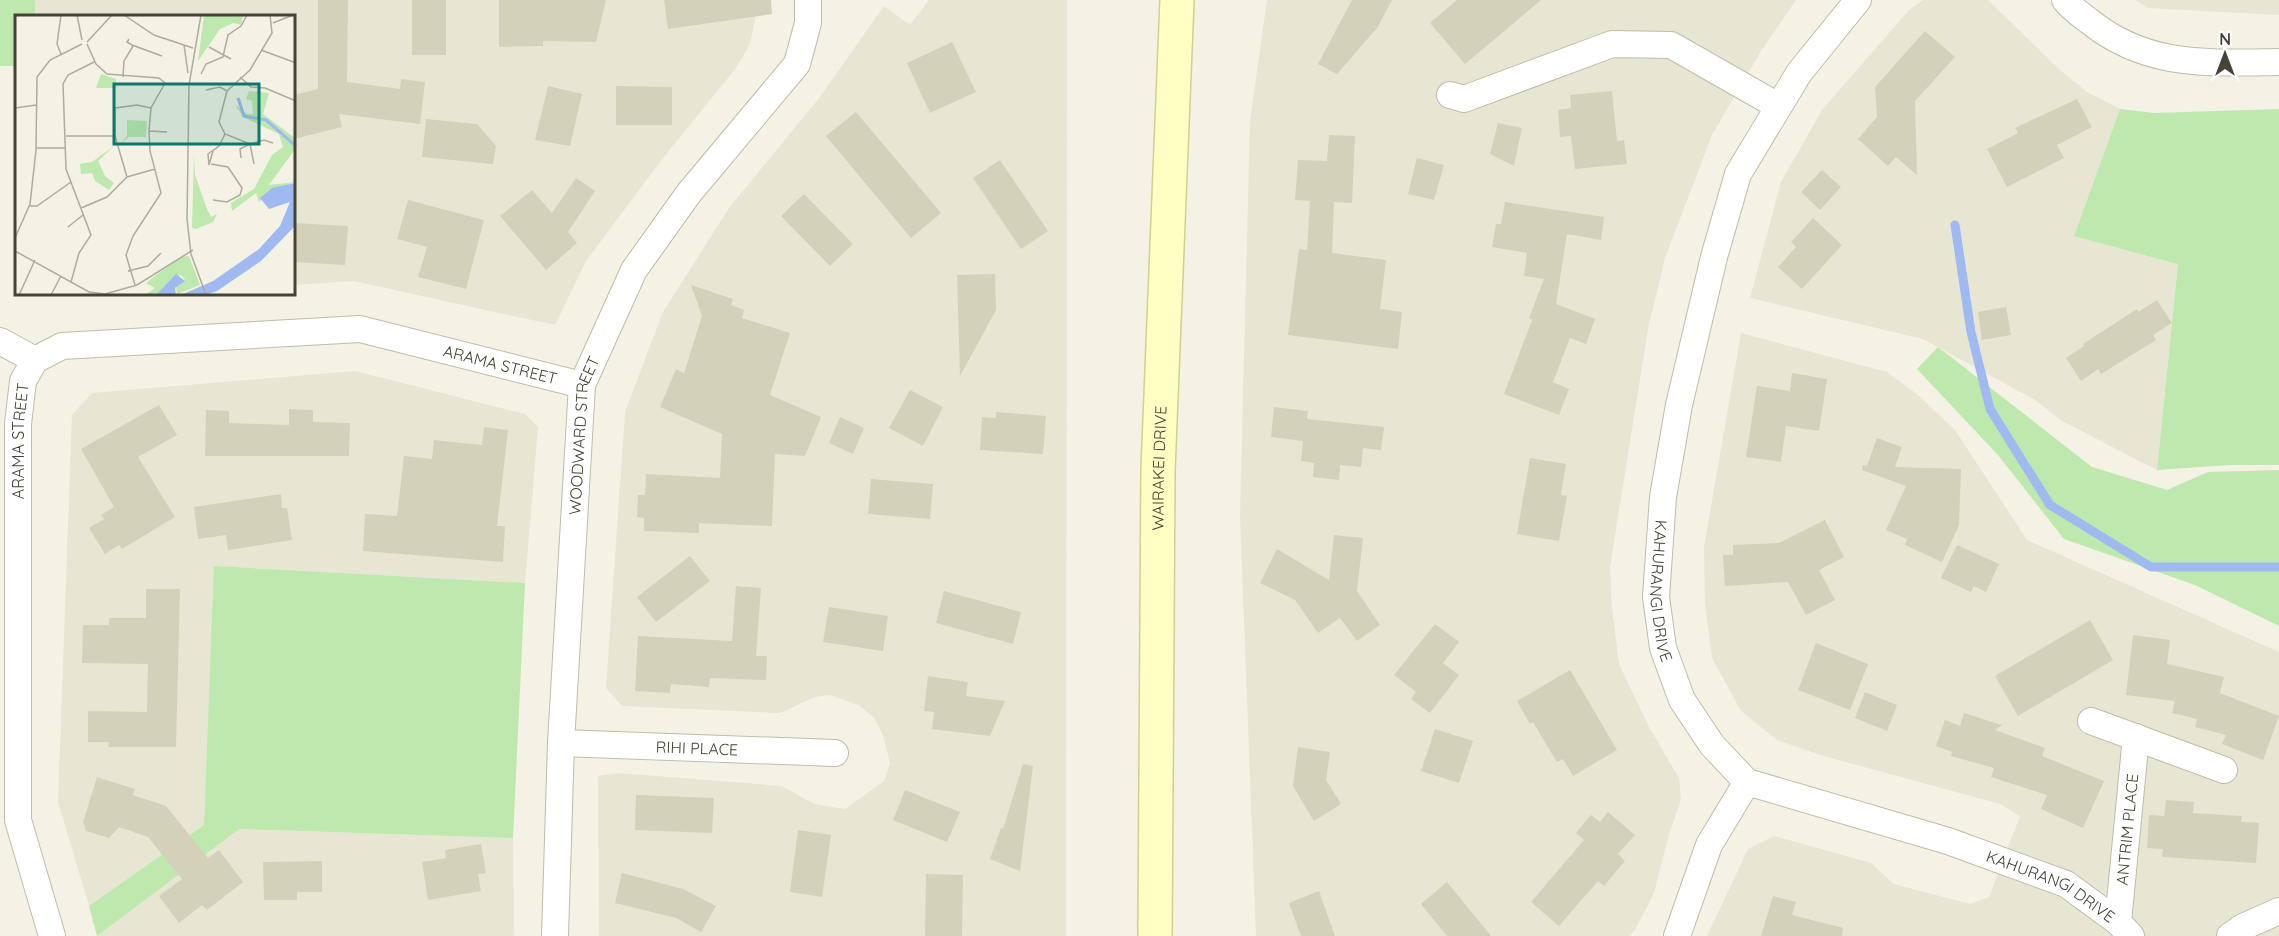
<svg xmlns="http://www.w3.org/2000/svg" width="2279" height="936" viewBox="0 0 2279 936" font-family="Quicksand,sans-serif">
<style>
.residential{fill:#e7e6d3}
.green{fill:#bee8ad}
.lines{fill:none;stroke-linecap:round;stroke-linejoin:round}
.stream{stroke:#a0baf1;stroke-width:9}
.building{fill:#d4d1ba}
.minor-casing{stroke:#bebda8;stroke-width:28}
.secondary-casing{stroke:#d0d092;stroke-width:36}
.minor{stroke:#fff;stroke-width:26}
.secondary{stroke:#feffc3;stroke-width:33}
.labels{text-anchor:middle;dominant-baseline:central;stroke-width:6;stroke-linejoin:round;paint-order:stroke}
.street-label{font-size:16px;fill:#454335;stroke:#fff}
.inset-river{fill:none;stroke:#a0baf1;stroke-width:3}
.inset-road{fill:none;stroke:#adac9f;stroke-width:1.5}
.view{fill:#0f766e;fill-opacity:0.15;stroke:#0f766e;stroke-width:3}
.inset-edge{fill:none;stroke:#454335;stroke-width:3}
</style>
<rect width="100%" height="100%" fill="#f3f2e5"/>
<g class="residential">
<polygon points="35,0 759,0 759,1 750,44 736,68 663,158 586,261 555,325 353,281 294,285 294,16 35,16"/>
<polygon points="929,0 1067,0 1066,936 599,936 598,776 618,773 782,786 814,804 845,809 884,781 890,763 883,735 874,718 859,705 830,695 815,697 780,713 622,706 606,688 625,412 663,312 729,208 820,97 884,6 910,25"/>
<polygon points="1267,0 1796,0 1761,51 1712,135 1665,258 1648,329 1610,567 1612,608 1619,664 1649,727 1679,778 1681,799 1669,834 1654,893 1635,930 1629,936 1256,936 1240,515 1250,121"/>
<polygon points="1923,0 1988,0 2061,71 2087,92 2120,109 2074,236 2178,263 2157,470 2062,421 2035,400 1923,339 1750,298 1781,182 1822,110 1909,10"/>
<polygon points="2135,0 2279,0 2279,15 2149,8"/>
<polygon points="1741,333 1887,372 1918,395 1955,430 2027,540 2279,652 2279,936 1707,936 1748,849 1774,836 1871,863 1894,884 1970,904 1989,897 2020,816 2000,804 1820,755 1777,740 1741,711 1712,658 1705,603 1704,547"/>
<polygon points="355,371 525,414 538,427 525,583 215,566 204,825 89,906 58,802 72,415 92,393"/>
<polygon points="238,829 513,838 514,936 97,936"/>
</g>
<g class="green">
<polygon points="0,0 35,0 35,16 16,16 16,66 0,66"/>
<polygon points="2120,109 2154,113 2279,109 2279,465 2230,465 2157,470 2178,264 2074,236"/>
<polygon points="1938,347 2092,467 2167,490 2208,472 2279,470 2279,626 2195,585 2064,539 1998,455 1917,369"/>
<polygon points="214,566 525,583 513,838 239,829 97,936 89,906 204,825"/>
</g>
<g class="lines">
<polyline class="stream" points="1955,225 1971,332 1990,409 2050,505 2151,567 2279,567"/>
</g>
<g class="building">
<polygon points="318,0 348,0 347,82 400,89 401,79 425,82 420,124 339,114 342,127 294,139 294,95 318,89"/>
<rect x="412" y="0" width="34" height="55"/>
<polygon points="499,0 606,0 596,42 543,41 543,46 499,47"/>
<polygon points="664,0 771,0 772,14 668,29"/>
<polygon points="1352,0 1392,0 1377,28 1337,74 1318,64"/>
<polygon points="1457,0 1541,0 1465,64 1430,23"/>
<polygon points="1925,31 1955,57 1915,101 1917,175 1896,157 1888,166 1858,139 1877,117 1875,87"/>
<polygon points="952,42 976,92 930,113 907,63"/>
<polygon points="548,86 582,94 570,146 535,140"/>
<polygon points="616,86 672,87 672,125 616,125"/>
<polygon points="1612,91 1617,141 1624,140 1627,164 1575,169 1571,136 1560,137 1558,110 1571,108 1570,95"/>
<polygon points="2077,99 2092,127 2057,145 2064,158 2007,187 1987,149 2018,133 2015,128"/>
<polygon points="856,112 941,213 911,238 826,136"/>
<polygon points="426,119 477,124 496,146 493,164 422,157"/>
<polygon points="1498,123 1522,128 1514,166 1490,154"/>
<polygon points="1329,135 1355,136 1352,203 1334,202 1332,253 1386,260 1380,309 1402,312 1398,349 1288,335 1299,249 1307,250 1310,201 1295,200 1298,160 1327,161"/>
<polygon points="1417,158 1444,165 1434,200 1408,194"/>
<polygon points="1000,160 1048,231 1021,249 973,178"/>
<polygon points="1822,170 1841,187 1820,210 1801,192"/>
<polygon points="576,178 595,191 568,232 577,243 546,270 500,216 532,190 552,213"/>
<polygon points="804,194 853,244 830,266 781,216"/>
<polygon points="408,200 484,220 466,289 418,277 427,247 397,239"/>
<polygon points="1505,202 1604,217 1601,240 1567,234 1556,304 1595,319 1586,344 1570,338 1553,382 1569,389 1559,415 1504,394 1532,320 1529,318 1544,279 1524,276 1527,253 1492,247 1496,224 1501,224"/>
<polygon points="1813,218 1842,245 1802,289 1778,267 1796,247 1791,242"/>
<polygon points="294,223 348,226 345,265 294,262"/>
<polygon points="995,274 996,310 960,376 957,275"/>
<polygon points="691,285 733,299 731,305 744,310 742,318 790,333 770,395 821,417 805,456 775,454 772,526 699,523 699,533 644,531 644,518 637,517 638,495 645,495 646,474 720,478 722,434 660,407 676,369 684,373 702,316"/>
<polygon points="2157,300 2172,323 2153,335 2156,340 2101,374 2098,369 2081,381 2066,358 2084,346 2083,344 2137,309 2138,312"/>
<polygon points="2006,307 2011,335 1982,340 1978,312"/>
<polygon points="1792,373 1827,379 1819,431 1786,426 1781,462 1746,457 1757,386 1790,391"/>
<polygon points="910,390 943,407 923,446 889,428"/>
<polygon points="159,405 177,435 138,457 175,517 122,549 119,545 105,554 89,528 104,519 101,515 114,507 81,449"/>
<polygon points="1274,407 1308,411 1307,419 1384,427 1381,450 1363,448 1361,467 1340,465 1339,480 1313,477 1314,463 1301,461 1303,441 1271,437"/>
<polygon points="289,409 313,410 313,422 350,423 349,456 205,456 206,410 229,411 229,423 289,425"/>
<polygon points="996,412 1046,416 1043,454 980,450 982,417 996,418"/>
<polygon points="840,417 864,428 853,454 829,443"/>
<polygon points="484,427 508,430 497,526 505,526 503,562 363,551 365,514 397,516 404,456 432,459 434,440 482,445"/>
<polygon points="1877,438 1902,447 1895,467 1961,469 1959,525 1942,562 1905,545 1907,539 1886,530 1906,486 1862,470 1863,465 1867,466"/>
<polygon points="1530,458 1566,464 1561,495 1567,496 1559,541 1517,534"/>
<polygon points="871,479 933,484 930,519 868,514"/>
<polygon points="281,494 282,508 287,508 292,540 228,550 226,535 198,539 194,507"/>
<polygon points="1825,520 1844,557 1819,570 1835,600 1806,615 1788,582 1725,586 1723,555 1733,555 1733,545 1779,543"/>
<polygon points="1334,535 1363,538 1357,591 1380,625 1357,641 1340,618 1318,633 1295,600 1260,583 1277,549 1329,580"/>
<polygon points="1957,545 1999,564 1986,592 1974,586 1971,592 1941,578"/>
<polygon points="690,556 710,581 656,622 637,597"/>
<polygon points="736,586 761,588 756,656 767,656 766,680 710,678 709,687 671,684 670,693 635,691 638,636 732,641"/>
<polygon points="146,589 180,589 176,747 108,747 109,742 88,742 88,711 147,712 148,664 82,663 83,625 109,625 109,618 146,618"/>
<polygon points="944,591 1021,612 1013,644 936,623"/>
<polygon points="829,607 888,616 883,651 823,642"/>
<polygon points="2090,620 2113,660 2018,716 1995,676"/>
<polygon points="1435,624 1459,642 1443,663 1459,675 1430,713 1411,699 1416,692 1394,675"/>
<polygon points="2133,635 2170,640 2167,664 2224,677 2220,693 2279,716 2263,760 2222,744 2226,735 2195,727 2197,719 2172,713 2175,701 2126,695"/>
<polygon points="1816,643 1868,664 1850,710 1798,690"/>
<polygon points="1570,670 1617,750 1573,776 1563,759 1557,762 1533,722 1530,724 1517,701"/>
<polygon points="928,676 968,682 966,696 1005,701 990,736 932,729 934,712 924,711"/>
<polygon points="1865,692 1897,705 1887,731 1855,718"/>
<polygon points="1964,713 2002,725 1995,730 2045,748 2042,756 2104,781 2083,828 2041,809 2047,795 1991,777 1994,768 1951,756 1952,752 1936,746 1945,720 1960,726"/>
<polygon points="1435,729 1473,741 1459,783 1421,771"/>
<polygon points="1298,747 1330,752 1326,780 1341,804 1314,821 1293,786"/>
<polygon points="1023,764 1033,766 1020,871 990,859 1001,828 1003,829"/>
<polygon points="97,777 135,789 133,795 166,806 208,858 219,850 243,882 207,910 202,905 179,923 159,896 182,879 148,837 119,827 109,838 86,831 83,822"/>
<polygon points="905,790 960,812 947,842 893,820"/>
<polygon points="636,795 714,798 712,833 635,830"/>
<polygon points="2166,800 2194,802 2193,813 2242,816 2241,822 2259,823 2256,863 2162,857 2163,849 2147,848 2149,815 2164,816"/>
<polygon points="1608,812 1635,835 1618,854 1625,861 1604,886 1598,881 1559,926 1531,902 1584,840 1576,833 1591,815 1600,822"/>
<polygon points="798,830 831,835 822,897 790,892"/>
<polygon points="481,844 486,873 478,874 481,891 428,900 422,862 446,858 445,850"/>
<polygon points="322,861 322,892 297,892 297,900 264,900 263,862"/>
<polygon points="622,873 683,889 716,906 701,932 676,918 615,903"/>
<polygon points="926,874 963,875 962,936 925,936"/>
<polygon points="1447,882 1491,936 1447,936 1421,904"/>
<polygon points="1319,891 1335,936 1301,936 1289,903"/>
<polygon points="1773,896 1796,902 1792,915 1843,928 1842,936 1761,936"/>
</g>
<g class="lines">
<defs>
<g id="minor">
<path id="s1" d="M1858 0 1799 73 1738 174 1714 257 1679 405 1663 497 1656 597 1663 648 1682 700 1712 745 1747 782 1948 841 2066 884 2118 922 2131 936"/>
<path d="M2065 0C2071 8 2081 15 2089 21 2147 68 2209 63 2279 62"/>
<polyline points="1450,95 1464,99 1612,44 1671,45 1778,106"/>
<polyline points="0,341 35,360"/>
<polyline points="2091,721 2224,770"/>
<path id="s2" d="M561 743 835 753"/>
<path id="s3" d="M2118 922 2136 737"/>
<path id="s4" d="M52 936 18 820V424L23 381 35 360 62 346 360 329 582 385"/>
<path id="s5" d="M555 936 561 743 582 385 634 270 689 193 797 64 808 23V0"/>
<polyline points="1677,936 1709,845 1747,782"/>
<polyline points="2230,936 2243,927 2279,911"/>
</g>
<g id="secondary">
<path id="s6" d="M1155 936 1158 470 1177 0"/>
</g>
</defs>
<use href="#minor" class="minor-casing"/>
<use href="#secondary" class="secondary-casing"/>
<use href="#minor" class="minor"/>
<use href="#secondary" class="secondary"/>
</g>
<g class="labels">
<g class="street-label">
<text stroke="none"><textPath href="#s4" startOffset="1058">ARAMA STREET</textPath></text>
<text stroke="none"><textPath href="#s5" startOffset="502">WOODWARD STREET</textPath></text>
<text stroke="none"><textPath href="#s4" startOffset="500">ARAMA STREET</textPath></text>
<text stroke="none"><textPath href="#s6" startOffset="468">WAIRAKEI DRIVE</textPath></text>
<text stroke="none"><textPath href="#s1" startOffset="638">KAHURANGI DRIVE</textPath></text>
<text stroke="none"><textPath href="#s2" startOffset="136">RIHI PLACE</textPath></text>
<text stroke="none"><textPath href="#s3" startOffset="93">ANTRIM PLACE</textPath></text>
<text stroke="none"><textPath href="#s1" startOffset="1178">KAHURANGI DRIVE</textPath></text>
</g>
</g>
<g transform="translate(15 15)">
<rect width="280" height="280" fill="#f3f2e5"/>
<path d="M189 0H228L226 10 218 8 205 14 183 46ZM86 59 101 64V73H81ZM234 76 254 78 248 99 280 123 281 133 254 170 280 167 256 176 244 187 241 178 217 196 216 188 239 174 257 140 268 132 264 119 230 103 221 92 222 91 232 99H238L237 86 231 84ZM112 105 132 106 131 122H114L105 129 112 121ZM99 131 83 146 90 161 99 168 94 175 80 166 77 158 66 159 65 149 77 147ZM179 140 180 160 192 194 196 202 202 199 198 207 181 214 177 213ZM174 241 185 270 162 279 161 271 170 264 165 260 148 272 147 278 130 280 140 273 131 268 165 242Z" fill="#bee8ad"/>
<path d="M280 168V211L246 246 202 276 191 280H166L198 266 244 234 265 211 275 187 254 194 245 183 257 173ZM161 259 170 266 160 273 161 280H141Z" fill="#a0baf1"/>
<path class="inset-river" d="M223 83 229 101 251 105 281 131"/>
<path class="inset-road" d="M46 0 42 29 46 39M62 0 67 25M109 0 139 20 178 33M186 0 174 70 172 204 176 239 191 280M255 0 257 18 235 55 212 76 204 107 210 119 235 129 249 125 258 128M258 8 278 0M114 24 112 27 117 30 147 41M72 27 97 0M72 29 81 49 92 59 144 63 150 68 136 93 134 116 135 136 146 178 118 221 111 240 120 270M169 30 173 58M194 32 216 44M246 35 281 48M186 59 191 49 208 42 213 20 226 11 232 0M108 62 109 46 118 31M225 62 236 72 250 73 281 86M191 75 205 72 212 76M0 93 21 90M134 116 152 117M51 121H100M235 129 239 149M21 133H51M198 136 194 150 193 139 204 131 210 119M226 143 225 134 235 129M196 149 213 152 227 173 225 180 212 187 198 185M112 162 100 121V93L122 90 136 93M14 191H22L56 167M66 193 92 182 112 162 140 154M53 212 68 200M0 223 15 189 21 135 22 62 35 45 67 29M0 236 74 277 90 279 122 270 178 235M113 256 133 251 146 238M56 267 64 238 76 220 51 154 48 69 53 60 79 47M4 280 20 245M36 280 46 261"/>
<path class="view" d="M99 69H244V129H99Z"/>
<rect width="280" height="280" class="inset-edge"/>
</g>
<g transform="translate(2225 54)" stroke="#ffffff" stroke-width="4.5" paint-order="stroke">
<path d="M0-4.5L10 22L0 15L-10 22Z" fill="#454335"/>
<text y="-9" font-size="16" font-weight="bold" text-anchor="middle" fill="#454335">N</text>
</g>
</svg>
